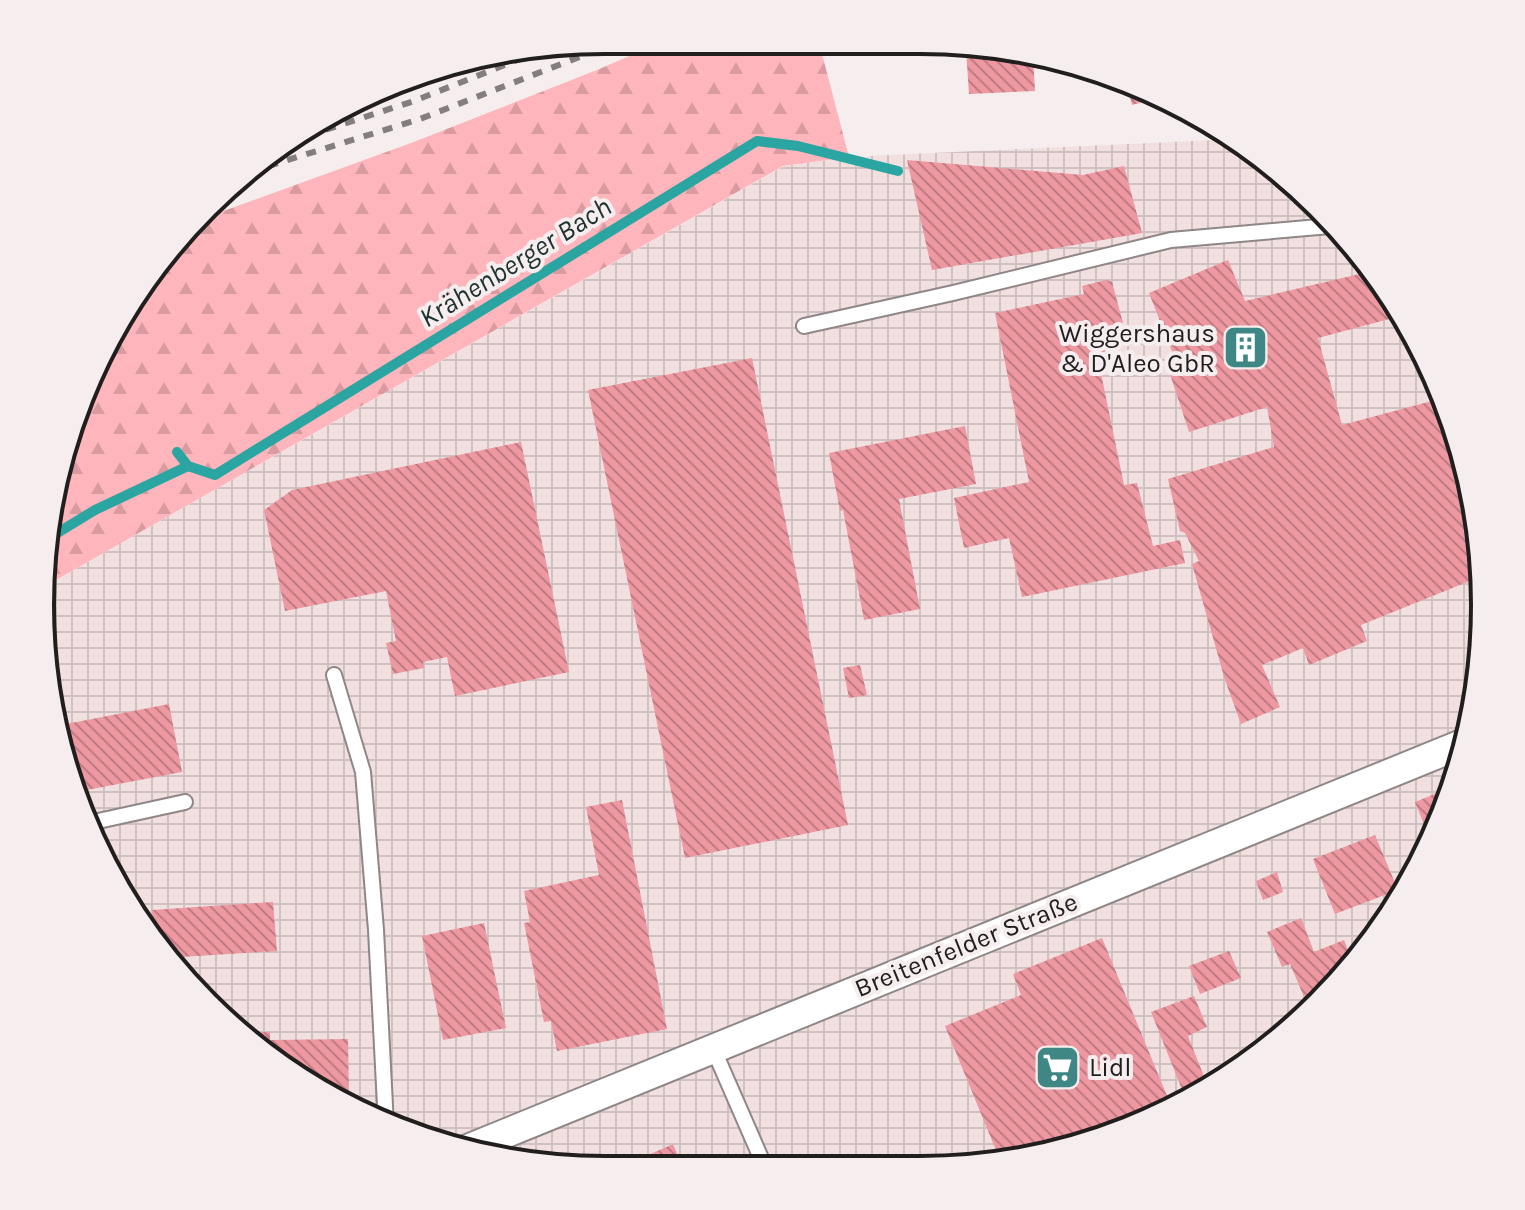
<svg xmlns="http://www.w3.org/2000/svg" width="1525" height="1210" viewBox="0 0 1525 1210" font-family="Karla,sans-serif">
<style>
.industrial{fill:url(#industrial-grid)}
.forest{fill:url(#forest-firs)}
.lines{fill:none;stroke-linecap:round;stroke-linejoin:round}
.stream{stroke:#2aa5a2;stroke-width:10}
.building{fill:url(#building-back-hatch)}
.lane-casing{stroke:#8f8787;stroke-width:18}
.street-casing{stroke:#8f8787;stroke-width:32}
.lane{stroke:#fff;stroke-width:14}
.street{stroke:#fff;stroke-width:28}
.rail{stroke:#847e7e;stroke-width:6;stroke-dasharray:10 10;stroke-linecap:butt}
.labels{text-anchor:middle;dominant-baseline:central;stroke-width:8;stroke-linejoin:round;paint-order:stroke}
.poi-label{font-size:26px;fill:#211e1e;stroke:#f6edee;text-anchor:end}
.street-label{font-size:26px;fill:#211e1e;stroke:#f6edee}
.water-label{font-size:28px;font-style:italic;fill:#1c3130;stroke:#f6edee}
.rim{fill:none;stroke:#211e1e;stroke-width:4}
</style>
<defs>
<pattern id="industrial-grid" width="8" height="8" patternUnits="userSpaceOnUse" patternTransform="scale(2)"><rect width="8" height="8" fill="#f2e0e1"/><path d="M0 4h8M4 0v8" fill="none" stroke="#cfc0c1"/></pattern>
<pattern id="forest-firs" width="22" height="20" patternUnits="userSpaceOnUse" patternTransform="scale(2)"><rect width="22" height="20" fill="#feb5bb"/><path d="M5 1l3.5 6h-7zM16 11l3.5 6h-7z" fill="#d99ba0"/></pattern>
<pattern id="building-back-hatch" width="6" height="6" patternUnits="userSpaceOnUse" patternTransform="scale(2)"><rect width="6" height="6" fill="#ee98a1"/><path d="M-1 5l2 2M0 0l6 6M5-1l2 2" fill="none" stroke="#c07b83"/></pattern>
</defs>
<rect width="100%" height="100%" fill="#f6edee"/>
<polygon class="industrial" points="1235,139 1292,180 1410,323 1455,424 1480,532 1484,642 1466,752 1427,855 1368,949 1292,1030 1202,1095 1101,1140 957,1169 495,1159 388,1127 261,1054 181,978 115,887 59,751 40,605 42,588 784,166 849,157"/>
<polygon class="forest" points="666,40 827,41 821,50 849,157 783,166 42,588 59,458 116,322 193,222 411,143 597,70"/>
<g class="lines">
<g class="stream">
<polyline points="177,452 188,466 215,475 757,141 798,146 898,171"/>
<polyline points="49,538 95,510 188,466"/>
</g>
</g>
<g class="building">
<polygon points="992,48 1033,56 1035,91 969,94 966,49"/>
<polygon points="1120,78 1156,95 1157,98 1132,105 1128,88 1123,89"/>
<polygon points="907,160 1083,175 1124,166 1142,233 932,270"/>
<polygon points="1290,178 1292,180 1310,202 1294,204"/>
<polygon points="1228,260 1245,301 1368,272 1388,297 1393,318 1318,338 1342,425 1443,398 1455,424 1480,532 1482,576 1361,625 1367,641 1309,665 1303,648 1262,665 1280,707 1241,724 1225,680 1192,564 1199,561 1185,533 1180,531 1168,479 1274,447 1267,407 1189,432 1166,362 1175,359 1149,293"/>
<polygon points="1106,280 1112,282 1123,323 1113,326 1118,350 1097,354 1124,485 1137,483 1153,546 1180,540 1185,563 1022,597 1009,538 964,548 954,498 1029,482 995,313 1084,294 1082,286"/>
<polygon points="752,358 848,825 685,858 588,390"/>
<polygon points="965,426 976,484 899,499 920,609 864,620 843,510 840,511 829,453"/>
<polygon points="521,442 569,672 455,696 447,657 423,662 424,668 393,674 386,643 396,641 386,591 285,611 264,510 292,490"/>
<polygon points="860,665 867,695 849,698 843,668"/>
<polygon points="169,704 182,772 76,792 59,751 56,726"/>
<polygon points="1452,787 1437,827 1431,842 1415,802"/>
<polygon points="622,800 667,1029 557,1051 551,1021 544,1022 524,923 530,922 524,891 599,875 586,807"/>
<polygon points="1375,835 1398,890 1335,914 1313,859"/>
<polygon points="1277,872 1283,892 1263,900 1256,881"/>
<polygon points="273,902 277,951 166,958 154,941 152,910"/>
<polygon points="1301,918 1314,952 1344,940 1354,965 1310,1011 1290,964 1282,967 1267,932"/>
<polygon points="484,923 506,1028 443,1040 422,936"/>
<polygon points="1102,938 1172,1108 1101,1140 1000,1160 945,1026 1021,995 1013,974"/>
<polygon points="1229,951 1241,978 1200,994 1189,966"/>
<polygon points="1194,996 1207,1027 1188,1036 1209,1089 1187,1102 1151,1012"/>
<polygon points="270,1032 270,1040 348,1039 349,1097 337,1097 261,1054 239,1033"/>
<polygon points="673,1144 681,1163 638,1162 637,1160"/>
</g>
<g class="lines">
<defs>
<g id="lane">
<polyline points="804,326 953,293 1171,240 1330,226"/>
<polyline points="334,675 363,772 376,930 386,1125"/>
<polyline points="89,823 185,802"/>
<polyline points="713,1048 764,1165"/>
</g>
<polyline id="street" points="465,1150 1467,742"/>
</defs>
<use href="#lane" class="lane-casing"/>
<use href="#street" class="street-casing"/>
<use href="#lane" class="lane"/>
<use href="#street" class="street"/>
<g class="rail">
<polyline points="288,142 414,101 550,47"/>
<polyline points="249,172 420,119 623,40"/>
</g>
</g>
<defs>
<symbol id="building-square" viewBox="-11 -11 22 22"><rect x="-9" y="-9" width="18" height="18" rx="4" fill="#3f8785" stroke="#f6edee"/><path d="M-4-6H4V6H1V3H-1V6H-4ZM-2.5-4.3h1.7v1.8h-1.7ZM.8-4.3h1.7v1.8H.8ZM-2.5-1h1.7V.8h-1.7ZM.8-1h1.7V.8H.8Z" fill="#fff"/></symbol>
<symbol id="supermarket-square" viewBox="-11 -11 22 22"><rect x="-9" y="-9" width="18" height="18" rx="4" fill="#3f8785" stroke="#f6edee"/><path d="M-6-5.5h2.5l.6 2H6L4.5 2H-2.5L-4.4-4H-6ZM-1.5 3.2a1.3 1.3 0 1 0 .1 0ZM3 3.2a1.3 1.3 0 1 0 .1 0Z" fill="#fff"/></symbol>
</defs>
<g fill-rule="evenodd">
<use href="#building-square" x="1220" y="322" width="51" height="51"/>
<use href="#supermarket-square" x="1032" y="1042" width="51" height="51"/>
</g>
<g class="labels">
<g class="poi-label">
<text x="1215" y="333">Wiggershaus<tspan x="1215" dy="30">&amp; D'Aleo GbR</tspan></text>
<text x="1089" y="1067" text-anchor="start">Lidl</text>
</g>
<g class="street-label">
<text transform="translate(966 945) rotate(-22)">Breitenfelder Straße</text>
</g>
<g class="water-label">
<text transform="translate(515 262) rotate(-32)">Krähenberger Bach</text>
</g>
</g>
<path d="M0 0H1525V1210H0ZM605 54H920A551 551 0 0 1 1471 605V605A551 551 0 0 1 920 1156H605A551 551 0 0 1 54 605V605A551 551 0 0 1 605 54Z" fill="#f6edee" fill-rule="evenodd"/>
<path class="rim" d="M605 54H920A551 551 0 0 1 1471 605V605A551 551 0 0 1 920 1156H605A551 551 0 0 1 54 605V605A551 551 0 0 1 605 54Z"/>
</svg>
